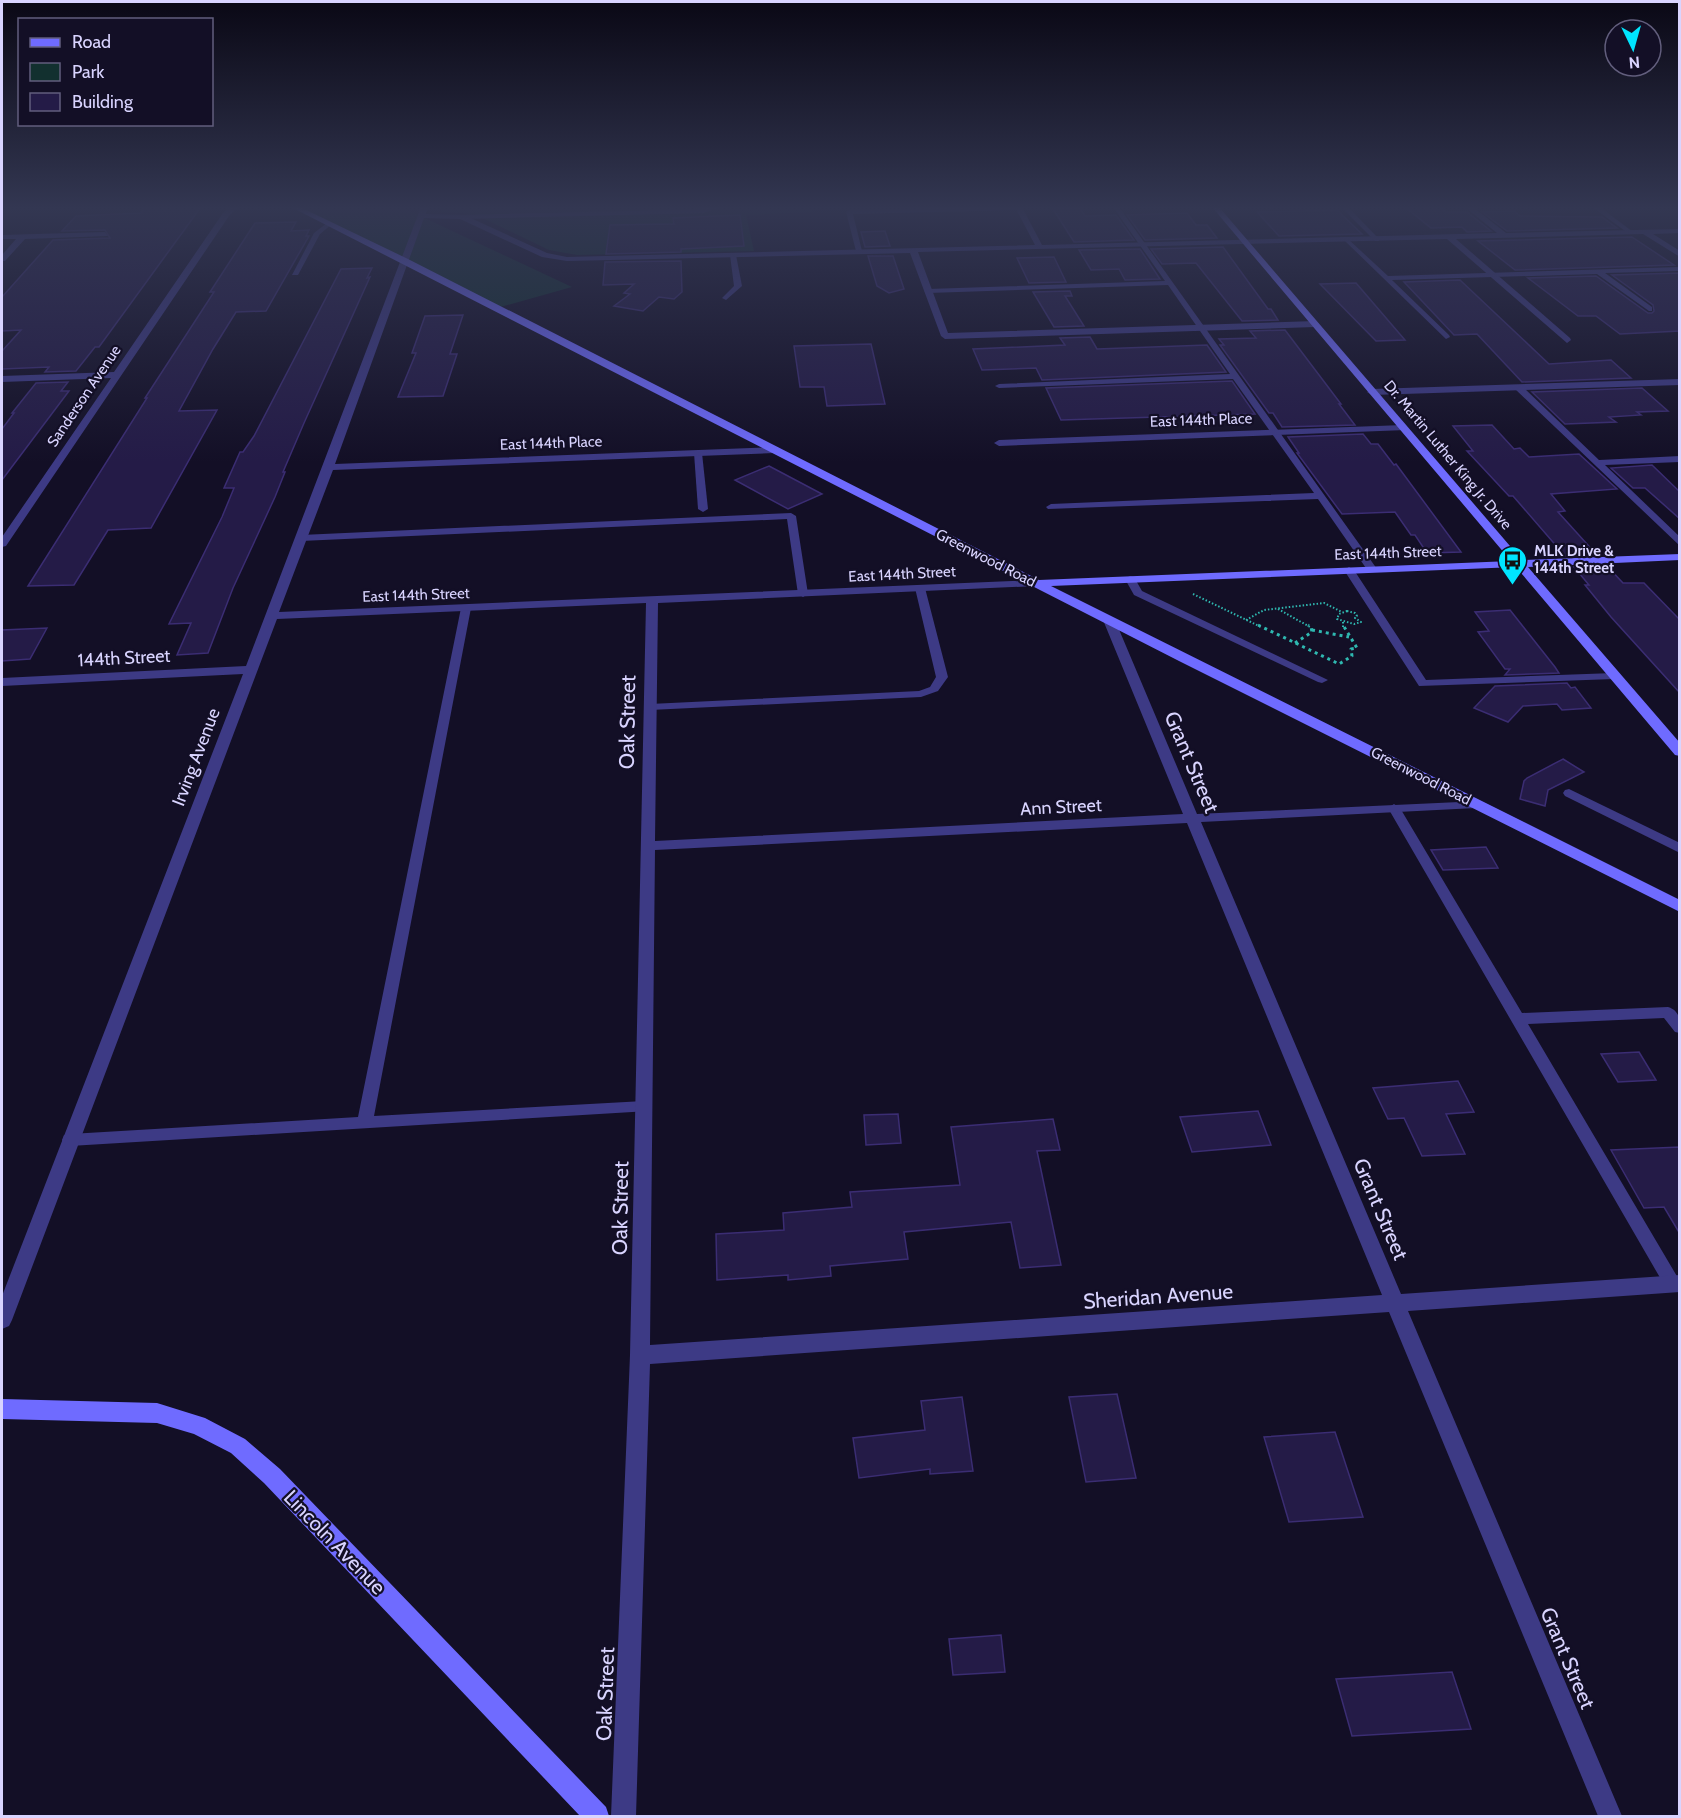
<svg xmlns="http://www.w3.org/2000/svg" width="1681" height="1818" viewBox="0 0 1681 1818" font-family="Cabin,sans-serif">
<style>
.green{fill:#12302f}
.building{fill:#241b47;stroke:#3b2d73;stroke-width:1.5}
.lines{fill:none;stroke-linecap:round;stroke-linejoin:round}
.path-far1{stroke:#2fb8b0;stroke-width:2;stroke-dasharray:1.5 2;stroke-linecap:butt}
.path{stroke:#2fb8b0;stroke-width:3;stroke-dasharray:3 4;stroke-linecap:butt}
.lane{fill:#3d3a85;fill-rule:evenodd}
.street{fill:#3d3a85;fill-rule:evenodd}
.secondary{fill:#6f6bff;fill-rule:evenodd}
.labels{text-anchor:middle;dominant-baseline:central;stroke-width:4.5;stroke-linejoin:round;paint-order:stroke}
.far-street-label{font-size:15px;fill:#d9d4ff;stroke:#130f26}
.far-poi-label{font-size:15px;font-weight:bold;fill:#d9d4ff;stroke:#130f26;text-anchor:start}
.street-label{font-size:18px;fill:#d9d4ff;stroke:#130f26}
.near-street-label{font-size:21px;fill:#d9d4ff;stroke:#130f26}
</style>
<rect width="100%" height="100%" fill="#130f26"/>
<g class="green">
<polygon points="297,207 401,207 572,287 497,308"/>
<polygon points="440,207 811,207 813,212 746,215 754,251 577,255 549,250 474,214 441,212"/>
</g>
<g class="building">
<polygon points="145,207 201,207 99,347 95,347 76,371 45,372 49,367 2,369 2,351 21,330 2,331 2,297 53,240 110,238 105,230 62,231 76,216 141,213"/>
<polygon points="1405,207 1440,207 1446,212 1467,212 1491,231 1467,232 1462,227 1431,228"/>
<polygon points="1080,208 1085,216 1116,215 1134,240 1074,242 1053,209"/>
<polygon points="1337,210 1362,234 1279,236 1257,212"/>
<polygon points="1514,211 1520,216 1602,217 1617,228 1507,231 1482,212"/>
<polygon points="1187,213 1196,225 1207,225 1217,238 1145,240 1127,215"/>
<polygon points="740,215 744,246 681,249 681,252 606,254 610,225 674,224 673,218"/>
<polygon points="296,222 291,231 309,230 306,236 309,236 266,311 236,312 213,349 179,411 217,410 151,528 108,530 74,585 28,586 147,398 145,398 214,292 210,292 255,223"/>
<polygon points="885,231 890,246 865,247 861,232"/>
<polygon points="1632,237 1674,265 1515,270 1478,241"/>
<polygon points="1223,247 1268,309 1271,309 1278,320 1242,321 1196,263 1162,264 1151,249"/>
<polygon points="1140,249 1160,279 1125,280 1119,269 1091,270 1079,250"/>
<polygon points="868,256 893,256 904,289 889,293 877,286"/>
<polygon points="1054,257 1066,282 1029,283 1017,258"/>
<polygon points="681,261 682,292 674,299 659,297 643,311 614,306 630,294 624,293 634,284 603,285 605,262"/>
<polygon points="372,268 367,278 370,277 304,423 283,472 285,472 275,497 233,588 208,653 177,655 191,623 169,624 222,517 234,488 224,488 240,452 243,452 254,436 341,269"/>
<polygon points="1680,273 1680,331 1620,334 1596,316 1578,316 1528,278 1596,276 1648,313 1652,313 1654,311 1653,305 1612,275"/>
<polygon points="1460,280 1549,364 1611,360 1631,378 1522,382 1477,334 1454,335 1404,282"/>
<polygon points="1356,283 1405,340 1376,341 1320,284"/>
<polygon points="1070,291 1072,296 1065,296 1084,326 1054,327 1033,292"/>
<polygon points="463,315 450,354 457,354 443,396 398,397 416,353 412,353 425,316"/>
<polygon points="1285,330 1341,404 1339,404 1355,425 1282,427 1273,413 1269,413 1220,345 1224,345 1219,339 1256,338 1250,331"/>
<polygon points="1090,337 1097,349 1207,345 1226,372 1042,380 1036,368 982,370 973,349 1065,345 1060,338"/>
<polygon points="871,344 885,404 827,406 824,387 800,387 794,346"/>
<polygon points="1232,381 1255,414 1061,420 1046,388"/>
<polygon points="68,382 61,391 69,391 2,480 2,429 14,413 12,413 36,383"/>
<polygon points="1642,388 1668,411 1637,412 1641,415 1609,417 1616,422 1565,424 1532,392"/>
<polygon points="1492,425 1514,449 1520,448 1529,457 1579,454 1617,489 1551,494 1565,511 1558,512 1597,555 1565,556 1513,496 1509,496 1467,451 1473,451 1453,426"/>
<polygon points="1363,434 1371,444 1378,444 1394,465 1396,464 1461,552 1427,553 1415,535 1411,535 1395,512 1342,514 1297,453 1299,453 1288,437"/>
<polygon points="1652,465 1680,492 1680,519 1645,488 1633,488 1611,468"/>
<polygon points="769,466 822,494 788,509 735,480"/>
<polygon points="1607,566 1623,583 1644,583 1680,620 1680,693 1611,617 1585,585 1589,585 1574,567"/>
<polygon points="1510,610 1555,667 1559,673 1505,675 1510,669 1505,669 1478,632 1489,631 1475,612"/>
<polygon points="47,628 30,659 2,661 2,630"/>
<polygon points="1567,683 1571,688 1575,687 1591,708 1562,710 1557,704 1523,706 1508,722 1474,708 1495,686"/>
<polygon points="1563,759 1584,772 1548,790 1545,806 1520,799 1524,781 1527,778"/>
<polygon points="1486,847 1498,868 1443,870 1431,850"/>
<polygon points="1639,1052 1656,1080 1618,1082 1601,1054"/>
<polygon points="1458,1081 1474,1112 1446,1114 1465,1154 1422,1156 1404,1118 1388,1119 1373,1088"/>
<polygon points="1258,1111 1271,1145 1192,1152 1180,1117"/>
<polygon points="898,1114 901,1143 866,1145 864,1115"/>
<polygon points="1053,1119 1060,1150 1037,1151 1061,1265 1020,1268 1011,1222 904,1232 908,1259 830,1266 831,1276 788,1280 788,1275 717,1280 716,1234 784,1230 783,1213 852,1207 850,1192 960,1185 951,1127"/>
<polygon points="1680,1147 1680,1234 1664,1207 1644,1208 1611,1150"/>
<polygon points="1117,1394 1136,1478 1086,1482 1069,1397"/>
<polygon points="962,1397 973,1471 930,1474 930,1469 859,1478 853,1438 925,1430 921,1401"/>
<polygon points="1335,1432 1363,1517 1289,1522 1264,1437"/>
<polygon points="1001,1635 1005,1672 953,1675 949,1639"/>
<polygon points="1452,1672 1471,1729 1352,1736 1336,1679"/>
</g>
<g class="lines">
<g class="path-far1">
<polyline points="1193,594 1261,627"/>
<polyline points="1278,609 1310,627"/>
<polygon points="1347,611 1355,613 1357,616 1355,618 1361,622 1354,624 1337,619 1339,614"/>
<polyline points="1246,620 1264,610 1324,603 1342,612"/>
<polyline points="1343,622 1343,627"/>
</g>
<g class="path">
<polyline points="1258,625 1339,664 1352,656 1351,649 1357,648 1343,625"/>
<polyline points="1312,630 1349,637"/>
<polyline points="1295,643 1312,632 1311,627 1308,625"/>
</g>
<g class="lane">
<polygon points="669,207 675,207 675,210 721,207 704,213 461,219 458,217 461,215 669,210"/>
<polygon points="968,207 1022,208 1019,210 853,214 862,251 859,253 856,251 846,212 849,210"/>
<polygon points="1113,207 1119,207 1377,569 1376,571 1368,571 1318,499 1048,509 1046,507 1051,504 1314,493 1233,379 999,388 995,386 999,384 1230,374 1168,285 928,293 924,291 928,289 1165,281"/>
<polygon points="1341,207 1348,207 1379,239 1379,241 1375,241"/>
<polygon points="1592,207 1600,207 1633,232 1628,233"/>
<polygon points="327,223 332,224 320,234 298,275 292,275 314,233"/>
<polygon points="1347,238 1388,276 1680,267 1680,271 1605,273 1652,307 1652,311 1649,311 1597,274 1392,280 1449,335 1450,337 1446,339 1345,241"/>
<polygon points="733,253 736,255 742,286 726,300 722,298 734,286 730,255"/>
<polygon points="1515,385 1521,385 1599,460 1680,456 1680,462 1605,465 1680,537 1680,546 1515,389"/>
<polygon points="698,450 702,453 708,509 703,512 698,509 694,453"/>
<polygon points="791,513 796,516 808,594 803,597 798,594 787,519 301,541 296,538 301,535"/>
<polygon points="1349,567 1354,570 1426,680 1614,673 1620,676 1614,679 1419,686 1344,570"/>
<polygon points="1130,576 1134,577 1142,591 1328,680 1322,683 1318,682 1134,595 1125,579"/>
<polygon points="920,585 925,588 948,677 938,691 921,697 650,710 644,707 650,704 919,691 930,687 936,677 915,588"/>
<polygon points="466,605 471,608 374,1116 644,1101 649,1103 652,1107 649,1111 70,1146 64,1145 62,1140 64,1135 70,1134 358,1117 461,608"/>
<polygon points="1569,789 1680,843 1680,853 1565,796 1563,793 1565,790"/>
<path d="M1394 804 1400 808 1522 1013 1668 1007C1681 1011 1680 1022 1680 1033L1675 1032 1664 1018 1528 1024 1678 1278V1288L1672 1291 1666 1288 1388 808Z"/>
</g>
<g class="street">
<polygon points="230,207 238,207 229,216 6,546 2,547 2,537 111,378 2,382 2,376 114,372 223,213"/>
<path d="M421 207H428L426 214 464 215 547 253 567 257 1035 245 1015 207H1022L1042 245 1497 233 1465 207H1473L1506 233 1680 229V233L1653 234 1680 251V257L1643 234 1456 239 1570 338 1571 340 1567 343 1447 239 918 252 948 333 1315 321 1319 324 1315 327 945 339 941 336 910 253 567 261 542 257 460 219 424 218 335 464 774 447 779 450 774 453 333 470 279 612 1037 580 1043 583 1037 586 658 603 655 841 1183 814 1103 620 1109 616 1115 620 1197 814 1481 801 1483 804 1476 808 1201 822 1401 1294 1680 1275V1292L1408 1311 1622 1816H1598L1389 1312 650 1364 636 1816H611L630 1355 646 603 277 619 12 1320 9 1326 2 1329V1296L243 674 2 686V678L246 666ZM1187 823 1382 1295 650 1345 655 850Z"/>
<polygon points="105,232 108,236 25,239 5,261 2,261 2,255 16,239 2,239 2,235"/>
<polygon points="1680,379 1680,385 1372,395 1367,392 1372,389"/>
<polygon points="1403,425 1408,428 1406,430 999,446 994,443 999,440"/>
</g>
<g class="secondary">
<polygon points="291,207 300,207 408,259 1039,580 1511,561 1212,207 1219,207 1522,560 1680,554 1680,560 1528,567 1680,743 1680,756 1675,755 1516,567 1051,586 1680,900 1680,912 1179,661"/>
<polygon points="2,1399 157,1403 205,1418 245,1439 280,1469 606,1807 609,1816 580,1816 264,1483 231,1453 194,1434 157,1423 2,1419"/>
</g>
</g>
<linearGradient id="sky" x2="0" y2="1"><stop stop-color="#0a0815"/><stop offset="0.45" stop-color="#333752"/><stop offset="1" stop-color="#333752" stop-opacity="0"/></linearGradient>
<rect width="1681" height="462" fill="url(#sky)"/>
<defs>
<symbol id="bus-pin" viewBox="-11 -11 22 30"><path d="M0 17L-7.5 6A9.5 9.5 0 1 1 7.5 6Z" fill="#00e5ff" stroke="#130f26"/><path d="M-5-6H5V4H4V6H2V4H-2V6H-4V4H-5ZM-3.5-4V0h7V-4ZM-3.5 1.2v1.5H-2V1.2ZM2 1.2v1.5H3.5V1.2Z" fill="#111"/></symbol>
</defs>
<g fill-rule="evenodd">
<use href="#bus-pin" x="1496" y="544" width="33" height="45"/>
</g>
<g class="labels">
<g class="far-street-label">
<text transform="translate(84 396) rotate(-56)">Sanderson Avenue</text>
<text transform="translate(1201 420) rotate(-2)">East 144th Place</text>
<text transform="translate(551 443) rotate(-2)">East 144th Place</text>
<text transform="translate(1448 455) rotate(50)">Dr. Martin Luther King Jr. Drive</text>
<text transform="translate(1388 553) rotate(-2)">East 144th Street</text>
<text transform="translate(986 558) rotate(27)">Greenwood Road</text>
<text transform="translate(902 574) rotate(-3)">East 144th Street</text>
<text transform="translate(416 595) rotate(-2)">East 144th Street</text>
<text transform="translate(1421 776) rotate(27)">Greenwood Road</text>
</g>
<g class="far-poi-label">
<text x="1534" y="551">MLK Drive &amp;<tspan x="1534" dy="17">144th Street</tspan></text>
</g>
<g class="street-label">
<text transform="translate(124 658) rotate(-3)">144th Street</text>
<text transform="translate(196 757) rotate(-69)">Irving Avenue</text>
<text transform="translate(1061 807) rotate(-3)">Ann Street</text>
</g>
<g class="near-street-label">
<text transform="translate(627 722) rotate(-89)">Oak Street</text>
<text transform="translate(1192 762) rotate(67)">Grant Street</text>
<text transform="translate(620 1208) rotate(-89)">Oak Street</text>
<text transform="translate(1381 1209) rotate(67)">Grant Street</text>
<text transform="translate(1158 1296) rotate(-4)">Sheridan Avenue</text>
<text transform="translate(335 1542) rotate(46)">Lincoln Avenue</text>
<text transform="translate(1568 1658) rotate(67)">Grant Street</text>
<text transform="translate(605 1694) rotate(-88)">Oak Street</text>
</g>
</g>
<rect width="1681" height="1818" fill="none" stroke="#d9d4ff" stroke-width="6"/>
<rect x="18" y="18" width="195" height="108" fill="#130f26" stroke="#625e7d" stroke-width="1.5"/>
<rect x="30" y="38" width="30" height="9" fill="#6f6bff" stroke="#625e7d" stroke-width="1.5"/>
<text x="72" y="48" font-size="18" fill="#d9d4ff">Road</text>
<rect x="30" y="63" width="30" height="18" fill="#12302f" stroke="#625e7d" stroke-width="1.5"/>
<text x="72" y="78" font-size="18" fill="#d9d4ff">Park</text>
<rect x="30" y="93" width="30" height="18" fill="#241b47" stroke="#625e7d" stroke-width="1.5"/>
<text x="72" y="108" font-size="18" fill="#d9d4ff">Building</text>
<g transform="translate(1633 48) rotate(175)"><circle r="28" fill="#130f26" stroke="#625e7d" stroke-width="1.5"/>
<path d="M0-4.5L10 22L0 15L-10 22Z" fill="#00e5ff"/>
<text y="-9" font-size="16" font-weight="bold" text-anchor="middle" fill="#d9d4ff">N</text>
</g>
</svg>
